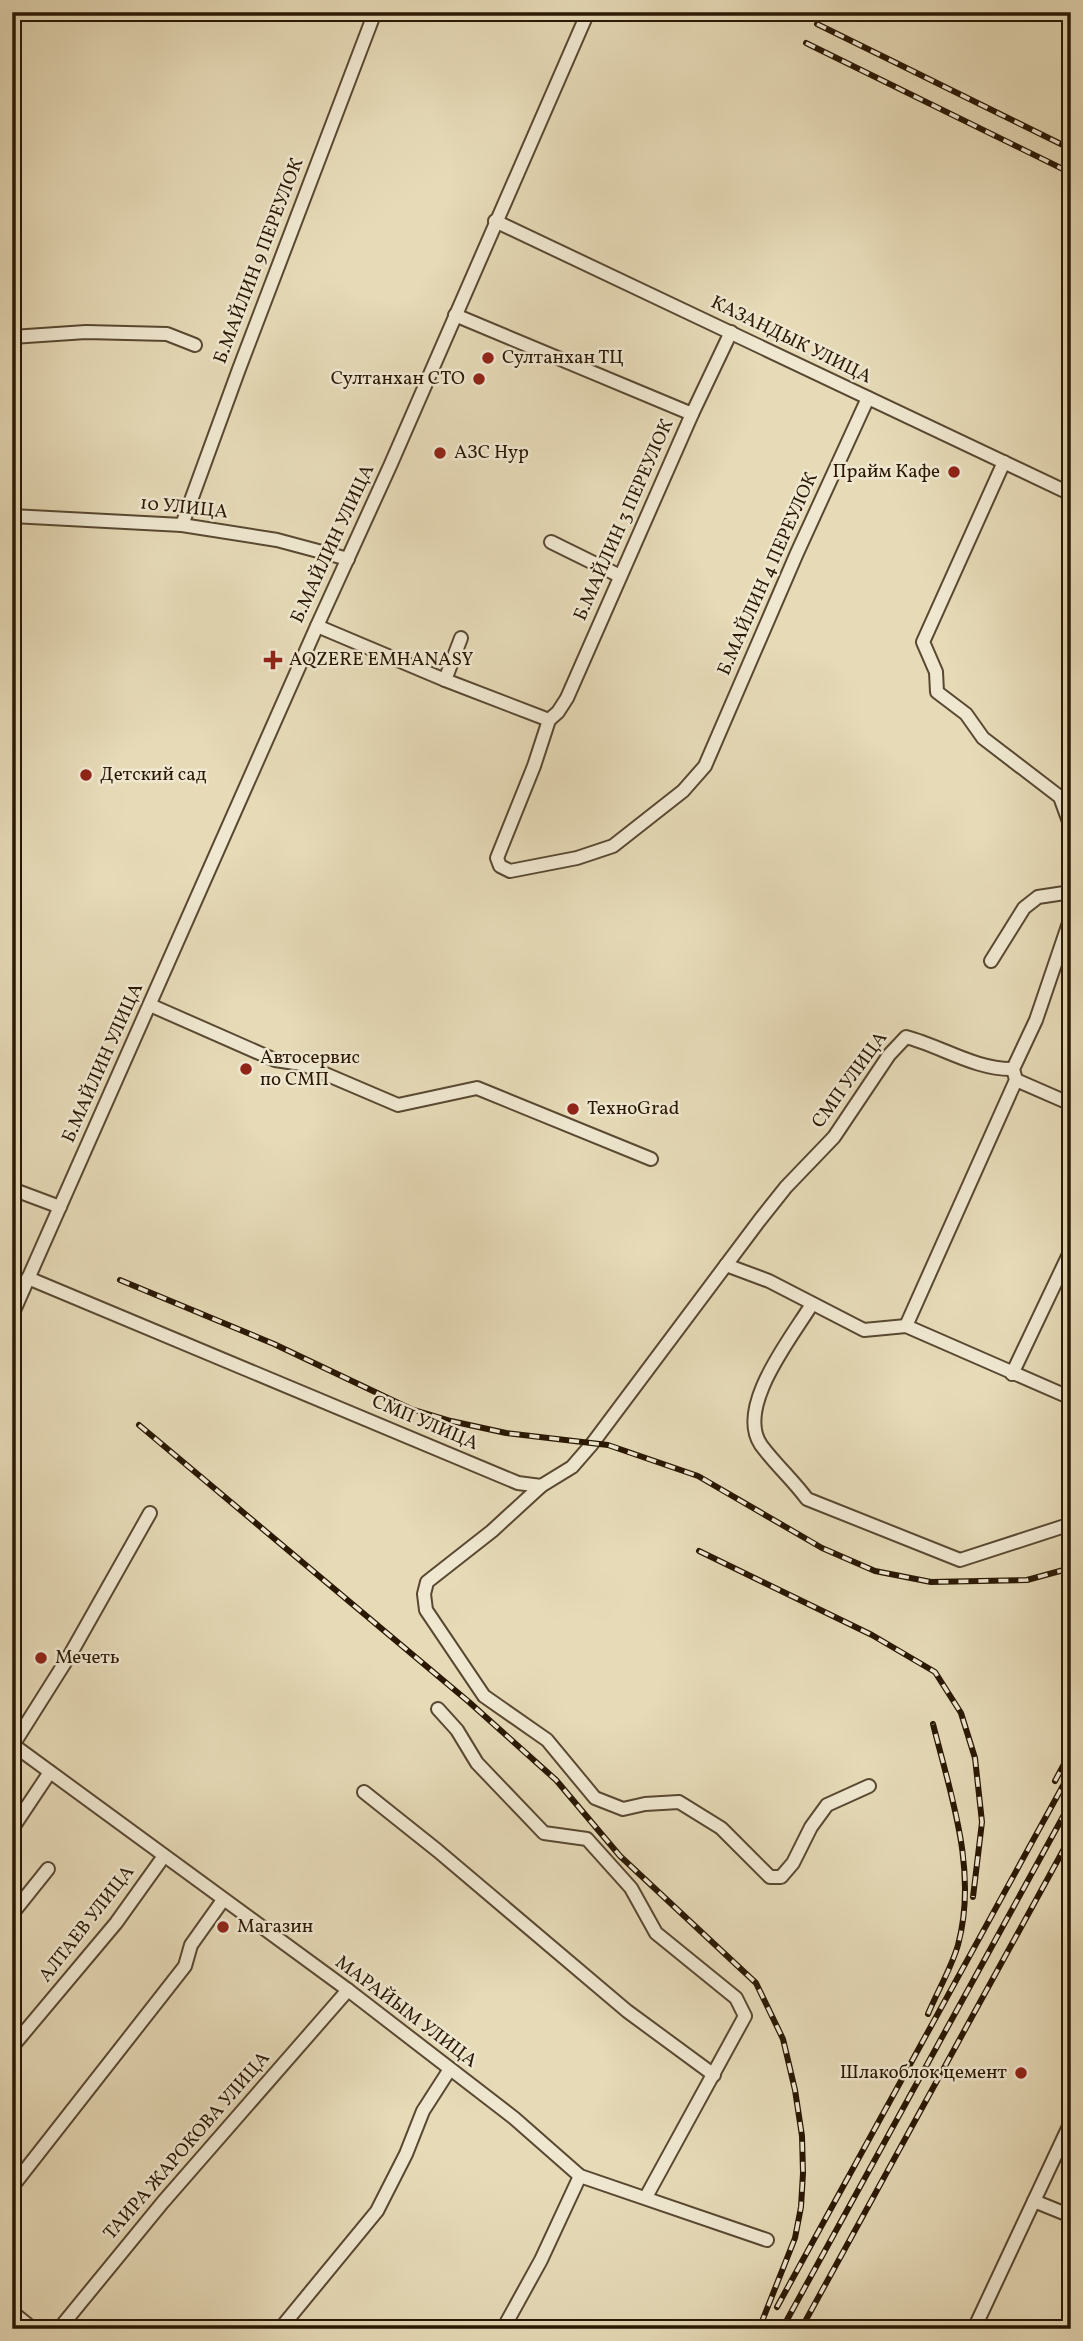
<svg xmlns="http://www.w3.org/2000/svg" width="1083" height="2341" viewBox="0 0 1083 2341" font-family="Vollkorn,serif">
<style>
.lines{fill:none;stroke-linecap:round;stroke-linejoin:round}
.minor-casing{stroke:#594831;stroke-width:16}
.minor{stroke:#efe7d0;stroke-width:12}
.rail-casing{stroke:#2a1804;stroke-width:6}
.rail{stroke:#efe7d0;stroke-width:3.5;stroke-dasharray:10;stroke-linecap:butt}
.poi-dot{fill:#8f2418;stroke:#efe7d0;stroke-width:2.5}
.labels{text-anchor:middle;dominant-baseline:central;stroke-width:5;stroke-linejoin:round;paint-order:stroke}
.street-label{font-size:19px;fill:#2a1804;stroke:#efe7d0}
.poi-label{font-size:19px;fill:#2a1804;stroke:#efe7d0;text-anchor:start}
</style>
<rect width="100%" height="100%" fill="#e6dab7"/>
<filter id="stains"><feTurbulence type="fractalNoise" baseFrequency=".00286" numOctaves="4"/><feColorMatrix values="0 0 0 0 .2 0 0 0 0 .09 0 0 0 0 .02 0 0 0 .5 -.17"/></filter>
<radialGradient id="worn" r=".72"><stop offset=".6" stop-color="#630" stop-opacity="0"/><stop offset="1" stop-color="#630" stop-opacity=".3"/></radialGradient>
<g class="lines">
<defs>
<g id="minor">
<polyline points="495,221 1071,494"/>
<polyline points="455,315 692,414"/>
<polyline points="12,337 86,332 167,334 195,345"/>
<polyline points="1004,462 923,642 936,672 937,692 966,714 983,738 1060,797 1071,827"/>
<polyline points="12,516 182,525 277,540 348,559"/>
<polyline points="182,525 239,369 375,12"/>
<polyline points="551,542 620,576"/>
<polyline points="317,626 445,680 549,720"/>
<polyline points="445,680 461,638"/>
<polyline points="549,720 534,766 497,858 500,866 510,871 577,858 613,846 683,791 705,766 797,553 868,398"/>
<polyline points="549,720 558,712 567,698 692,414 731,332"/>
<polyline points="991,961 1024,908 1038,897 1071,892"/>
<polyline points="150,1005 275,1060 302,1064 398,1105 477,1088 651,1159"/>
<polyline points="1016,1080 1071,1104"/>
<polyline points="12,1189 60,1207"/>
<polyline points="726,1265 769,1281 864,1330 906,1326 1071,1398"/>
<path d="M28 1278 518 1483 541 1486 572 1467 592 1444 759 1221 786 1187 834 1137 889 1055 906 1037C941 1046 976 1070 1013 1069"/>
<path d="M812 1304C792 1337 735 1407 761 1445 775 1464 793 1480 807 1499L960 1560 1071 1524"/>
<polyline points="12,1315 317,626 390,466 588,12"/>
<polyline points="906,1326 1016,1080 1013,1069 1036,1020 1071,917"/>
<polyline points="1012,1374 1071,1250"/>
<polyline points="541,1486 492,1531 427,1582 424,1594 426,1610 484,1696 547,1740 595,1798 623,1809 645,1804 679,1802 721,1828 770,1877 781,1877 793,1863 811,1827 827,1805 869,1786"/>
<polyline points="438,1709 457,1730 477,1763 544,1833 587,1839 631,1888 656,1933 736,1998 745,2016 646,2197"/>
<polyline points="12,1744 348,1990 514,2118 580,2176 767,2240"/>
<polyline points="13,1745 71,1653 150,1513"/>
<polyline points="364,1792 438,1851 627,2011 714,2075"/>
<polyline points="12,1829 50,1772"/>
<polyline points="12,1914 48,1869"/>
<polyline points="12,2047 116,1923 164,1856"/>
<polyline points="12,2187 185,1966 191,1945 223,1900"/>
<polyline points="1034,2201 1071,2216"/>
<polyline points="12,2312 33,2329"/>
<polyline points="59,2329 163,2202 348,1990"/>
<polyline points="280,2329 377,2211 406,2154 423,2111 450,2069"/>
<polyline points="503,2329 541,2260 580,2176"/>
<polyline points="974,2329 1071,2122"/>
</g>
</defs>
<use href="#minor" class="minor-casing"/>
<use href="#minor" class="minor"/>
<defs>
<g id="rail">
<polyline points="817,24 1071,149"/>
<polyline points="806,43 1071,173"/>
<polyline points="120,1280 274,1344 411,1409 451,1421 506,1433 608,1445 698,1476 822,1548 875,1571 931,1582 980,1581 1027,1580 1071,1568"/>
<polyline points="139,1425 469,1702 556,1780 620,1856 756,1983 783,2039 795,2090 802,2136 803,2173 801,2207 795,2238 759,2329"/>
<polyline points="699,1551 872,1635 935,1672 961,1713 975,1758 982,1822 973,1897"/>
<polyline points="1055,1781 1071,1751"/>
<path d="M928 2014C937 1992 951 1969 958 1945 978 1871 951 1796 933 1724"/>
<polyline points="777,2307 1071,1771"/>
<polyline points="782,2329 1071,1802"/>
<polyline points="801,2329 1071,1836"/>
</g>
</defs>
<use href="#rail" class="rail-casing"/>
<use href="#rail" class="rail"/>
</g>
<g class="poi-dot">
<circle cx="488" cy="358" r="7"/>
<circle cx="479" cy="379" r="7"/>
<circle cx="440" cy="453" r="7"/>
<circle cx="954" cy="472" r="7"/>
<path d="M269.5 649.5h7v7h7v7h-7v7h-7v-7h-7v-7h7z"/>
<circle cx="86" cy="775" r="7"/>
<circle cx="246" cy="1069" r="7"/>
<circle cx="573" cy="1109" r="7"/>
<circle cx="41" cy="1658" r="7"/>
<circle cx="223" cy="1927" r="7"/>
<circle cx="1021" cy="2073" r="7"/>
</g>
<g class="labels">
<g class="street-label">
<text transform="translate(259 261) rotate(-69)">Б.МАЙЛИН 9 ПЕРЕУЛОК</text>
<text transform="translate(791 340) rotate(26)">КАЗАНДЫК УЛИЦА</text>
<text transform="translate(184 508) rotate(6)">10 УЛИЦА</text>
<text transform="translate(624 520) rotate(-66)">Б.МАЙЛИН 3 ПЕРЕУЛОК</text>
<text transform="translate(333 544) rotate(-65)">Б.МАЙЛИН УЛИЦА</text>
<text transform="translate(768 574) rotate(-66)">Б.МАЙЛИН 4 ПЕРЕУЛОК</text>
<text transform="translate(103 1063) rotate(-66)">Б.МАЙЛИН УЛИЦА</text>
<text transform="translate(850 1080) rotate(-54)">СМП УЛИЦА</text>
<text transform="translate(425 1423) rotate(23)">СМП УЛИЦА</text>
<text transform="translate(87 1924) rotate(-52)">АЛТАЕВ УЛИЦА</text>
<text transform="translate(406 2012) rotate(37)">МАРАЙЫМ УЛИЦА</text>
<text transform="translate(187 2146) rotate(-49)">ТАИРА ЖАРОКОВА УЛИЦА</text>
</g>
<g class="poi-label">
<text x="502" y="358">Султанхан ТЦ</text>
<text x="465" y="379" text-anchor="end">Султанхан СТО</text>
<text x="454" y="453">АЗС Нур</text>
<text x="940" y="472" text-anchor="end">Прайм Кафе</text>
<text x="289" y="660">AQZERE EMHANASY</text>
<text x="100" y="775">Детский сад</text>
<text x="260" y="1058">Автосервис<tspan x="260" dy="22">по СМП</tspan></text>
<text x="587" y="1109">ТехноGrad</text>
<text x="55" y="1658">Мечеть</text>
<text x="237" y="1927">Магазин</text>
<text x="1007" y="2073" text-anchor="end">Шлакоблок цемент</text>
</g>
</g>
<rect width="1083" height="2341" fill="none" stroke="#e6dab7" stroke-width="42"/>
<rect x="14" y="14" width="1055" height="2313" fill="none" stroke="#2a1804" stroke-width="3.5"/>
<rect x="21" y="21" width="1041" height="2299" fill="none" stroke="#2a1804" stroke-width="2"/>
<rect width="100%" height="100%" filter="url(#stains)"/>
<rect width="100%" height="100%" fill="url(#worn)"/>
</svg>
